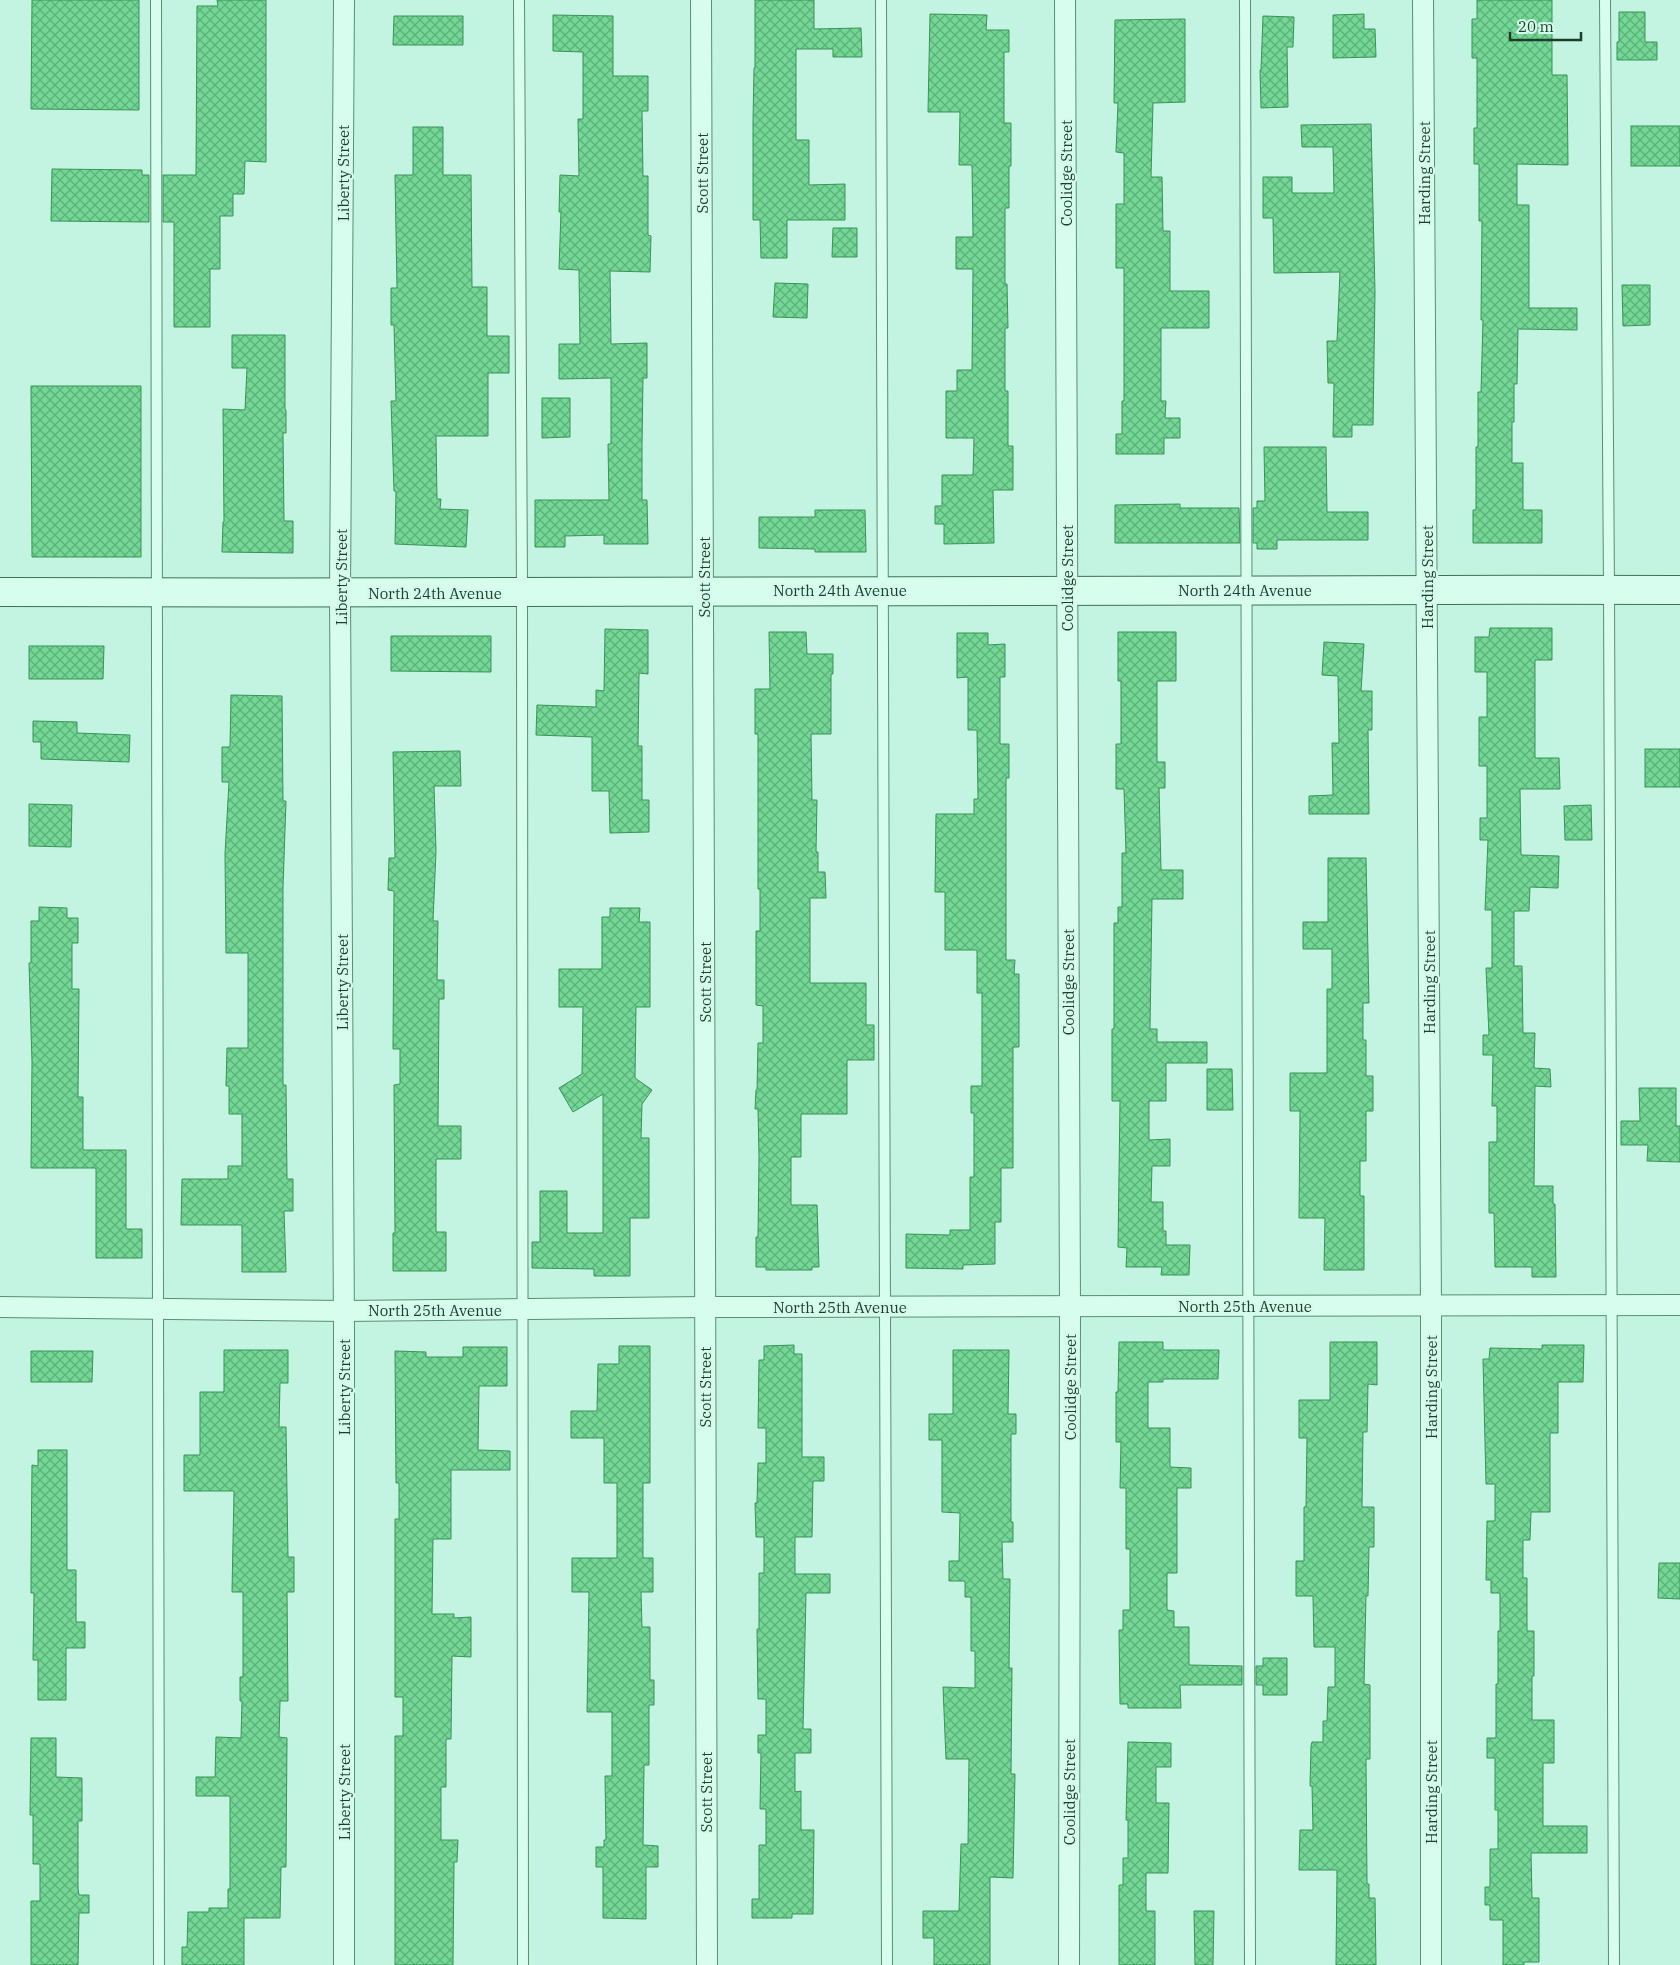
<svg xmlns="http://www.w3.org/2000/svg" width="1680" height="1965" viewBox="0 0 1680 1965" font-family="'IBM Plex Serif',serif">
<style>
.building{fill:url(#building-cross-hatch);stroke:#399356}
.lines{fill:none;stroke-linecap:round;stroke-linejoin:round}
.lane-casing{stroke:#569171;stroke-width:12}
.street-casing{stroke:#569171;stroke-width:22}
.secondary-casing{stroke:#3a7352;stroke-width:30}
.lane{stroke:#d7fdef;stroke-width:10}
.street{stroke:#d7fdef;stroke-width:20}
.secondary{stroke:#d7fdef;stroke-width:28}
.labels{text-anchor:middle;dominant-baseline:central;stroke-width:4.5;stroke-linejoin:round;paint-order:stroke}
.street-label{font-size:15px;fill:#1d3f2a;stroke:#d3faec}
</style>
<defs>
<pattern id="building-cross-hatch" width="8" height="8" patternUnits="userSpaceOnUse" patternTransform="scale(1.25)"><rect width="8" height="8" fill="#73d795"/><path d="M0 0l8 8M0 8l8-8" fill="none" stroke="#5eb07a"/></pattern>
</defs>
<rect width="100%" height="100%" fill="#c2f4e1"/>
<g class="building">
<polygon points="32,0 139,0 139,110 31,109"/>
<polygon points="217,0 266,0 266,162 245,161 244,194 233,194 233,216 220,216 220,269 210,269 210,327 174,327 174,222 163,222 163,175 196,175 197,6 218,6"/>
<polygon points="755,0 814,0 814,29 861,28 862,57 833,57 833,49 796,49 796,140 809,140 809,185 845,184 845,220 787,220 787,258 761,258 760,220 753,220 753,122 754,68 755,68"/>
<polygon points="1477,0 1552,0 1552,75 1567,75 1568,165 1517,164 1517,205 1529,205 1529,308 1577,308 1577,330 1518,329 1517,384 1514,384 1514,422 1512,422 1512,463 1523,463 1523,510 1542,510 1542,543 1473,543 1473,510 1476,510 1476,447 1478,447 1478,392 1481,392 1483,320 1481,320 1482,221 1479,221 1479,164 1474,164 1474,128 1477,128 1477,58 1472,58 1472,19 1477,19"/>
<polygon points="1619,12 1645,12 1645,42 1657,42 1657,60 1617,60 1617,42 1619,42"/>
<polygon points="930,14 987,15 986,30 1009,30 1009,52 1004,52 1004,123 1011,123 1011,166 1009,166 1009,208 1005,208 1005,284 1007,284 1008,328 1005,328 1005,391 1008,391 1008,446 1013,446 1013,490 993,490 994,543 944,544 944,524 935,524 935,506 942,506 942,475 973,475 974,438 946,438 946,391 957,391 957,370 972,370 973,269 956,269 956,237 973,237 972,165 959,165 960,112 928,112"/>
<polygon points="1364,14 1364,29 1375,29 1376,57 1333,58 1333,15"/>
<polygon points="553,15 613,16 613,76 648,76 648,111 642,111 643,176 648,176 648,235 651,236 650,272 610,271 611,344 647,343 647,378 643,378 642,446 642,500 647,500 648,544 604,544 604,535 565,536 565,547 535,547 535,500 609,500 608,444 611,444 611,378 559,379 559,344 580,344 579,270 559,269 561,212 559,212 560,175 579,176 578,119 583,119 583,52 553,51"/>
<polygon points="394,16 463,16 463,45 393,45"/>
<polygon points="1263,16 1294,17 1293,47 1287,47 1288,107 1261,108 1260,70 1261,70"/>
<polygon points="1185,19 1185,102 1153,103 1151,177 1162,177 1163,231 1170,231 1170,291 1209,291 1209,328 1161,328 1161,401 1166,401 1165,418 1180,418 1180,438 1164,438 1164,454 1116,454 1116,434 1122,434 1122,401 1124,401 1124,268 1116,268 1116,204 1124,204 1124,153 1116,152 1118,103 1114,103 1115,20"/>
<polygon points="1371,124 1375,292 1373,425 1352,425 1352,437 1333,437 1334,383 1328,383 1327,341 1337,341 1340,272 1274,273 1273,218 1263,218 1263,177 1292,177 1292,193 1334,193 1333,147 1302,147 1301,125"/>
<rect x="1631" y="126" width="49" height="40"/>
<polygon points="413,127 443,127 443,175 471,175 472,287 487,287 487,336 509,336 509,373 488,373 488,436 436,436 437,499 441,499 440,509 468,510 466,547 395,544 396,491 394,491 391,401 396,401 394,325 391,325 391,288 397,288 395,175 413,175"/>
<polygon points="52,169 142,170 142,175 149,175 149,222 51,221"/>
<polygon points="833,228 857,228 857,257 832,257"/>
<polygon points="775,283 808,284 807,318 773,317"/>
<polygon points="1622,285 1650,285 1650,325 1623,326"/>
<polygon points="232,335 285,335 285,409 286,410 286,433 283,433 284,521 293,521 293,553 222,552 223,522 224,522 223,409 245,410 247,368 232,368"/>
<polygon points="31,386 141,386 141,557 32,557"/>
<polygon points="542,398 570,398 570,437 542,438"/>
<polygon points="1264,447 1326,447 1327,512 1368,512 1368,540 1277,540 1277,549 1257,549 1257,543 1253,543 1253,508 1257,508 1257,501 1265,501"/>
<polygon points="1180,504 1180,508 1239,508 1240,543 1115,543 1115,505"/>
<polygon points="815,510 865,510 866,552 815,552 815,549 759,548 759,517 815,517"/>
<polygon points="1490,628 1552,628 1552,660 1535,660 1535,758 1559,758 1560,789 1520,789 1521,855 1559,856 1558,888 1530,887 1529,911 1514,911 1514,966 1522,966 1523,1033 1535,1033 1534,1068 1550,1069 1551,1087 1535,1086 1534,1186 1553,1186 1553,1204 1555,1204 1556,1277 1532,1277 1532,1267 1495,1267 1494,1213 1489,1213 1489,1142 1497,1142 1497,1106 1492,1106 1493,1055 1483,1055 1483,1035 1489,1035 1486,968 1492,968 1492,910 1485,910 1488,840 1480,840 1480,818 1487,818 1487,766 1479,766 1479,717 1487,717 1487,672 1475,672 1475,637 1489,637"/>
<polygon points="605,629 648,630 648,674 639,673 638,746 642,746 642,800 649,800 649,832 610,833 609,791 592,791 592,737 536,735 537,705 596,707 596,690 604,691"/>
<polygon points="769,632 806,632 807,654 833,654 833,674 831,674 831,734 811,734 812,800 817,800 816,852 818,852 818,872 825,872 826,898 810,898 810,983 866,983 866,1025 874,1025 874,1060 847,1060 847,1114 801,1114 801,1157 791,1157 791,1205 817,1205 819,1267 812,1267 812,1270 766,1270 766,1267 756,1267 756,1237 758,1237 759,1157 758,1109 755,1109 756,1090 757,1090 758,1043 763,1043 763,1006 756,1005 756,931 760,931 760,889 758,889 758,734 755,734 755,689 770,689"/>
<polygon points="1118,632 1176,632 1176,681 1157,681 1157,762 1165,762 1165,788 1159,788 1161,870 1183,870 1183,899 1152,899 1150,1029 1157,1029 1157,1042 1207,1042 1207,1063 1166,1063 1166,1101 1149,1101 1149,1140 1170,1139 1170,1166 1152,1166 1151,1202 1163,1202 1163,1231 1166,1231 1166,1245 1190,1245 1189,1275 1161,1275 1162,1267 1126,1267 1127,1248 1118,1247 1120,1101 1112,1101 1112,1029 1114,1029 1114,923 1118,923 1118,907 1122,907 1122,853 1126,853 1124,789 1116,789 1116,744 1121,744 1121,681 1118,681"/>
<polygon points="957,633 988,633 988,645 1005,644 1005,677 1000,677 1000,744 1009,744 1009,778 1006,778 1006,960 1015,960 1014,974 1019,974 1019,1047 1013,1047 1013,1168 1001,1168 1001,1222 995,1222 995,1264 963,1265 963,1269 906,1268 906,1234 950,1235 950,1230 970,1230 970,1177 974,1177 974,1113 971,1113 971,1086 982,1086 982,993 977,993 977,950 945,950 945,892 935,892 936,814 974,814 974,799 978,799 977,730 968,730 968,677 957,678"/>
<polygon points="391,636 491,636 491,672 391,671"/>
<polygon points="1324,642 1364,644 1361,691 1372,691 1372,730 1368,730 1369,814 1309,814 1309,796 1333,795 1332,743 1339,743 1338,676 1322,675"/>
<polygon points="29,646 104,646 103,679 29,679"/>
<polygon points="231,695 282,696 283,801 286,801 283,887 283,1085 286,1085 287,1179 293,1179 293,1211 284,1211 286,1272 242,1272 242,1225 181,1225 182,1179 228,1179 228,1166 242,1166 242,1114 229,1114 229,1086 226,1086 227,1048 248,1048 248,953 226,953 225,854 229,782 222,782 222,747 230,747"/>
<polygon points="33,721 77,722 77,733 130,735 129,762 41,759 41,742 33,742"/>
<rect x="1645" y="749" width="35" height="38"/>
<polygon points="460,751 461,786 434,786 436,851 433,921 438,921 437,980 444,980 444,999 439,999 438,1126 461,1126 461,1159 436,1159 436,1232 446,1232 446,1271 393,1271 393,1233 395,1233 394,1085 400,1084 400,1049 393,1049 394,891 388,890 389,858 395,858 393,752"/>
<polygon points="29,804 72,805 71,847 29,846"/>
<polygon points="1591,805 1592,840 1565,840 1564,806"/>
<polygon points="1328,858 1366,858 1369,1003 1363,1003 1363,1040 1366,1040 1366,1076 1373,1076 1373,1111 1366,1111 1366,1161 1360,1161 1360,1196 1364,1196 1364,1270 1324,1270 1325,1218 1299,1218 1300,1111 1290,1111 1290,1073 1327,1073 1327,989 1332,989 1332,949 1303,949 1303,922 1328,922"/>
<polygon points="39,907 67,908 67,918 78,918 78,943 72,943 72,989 79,989 78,1097 83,1097 83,1150 126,1150 126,1229 142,1229 142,1258 96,1258 96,1168 31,1168 32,1062 29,963 31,963 31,921 39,921"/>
<polygon points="610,908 640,908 639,922 650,922 650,1007 636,1007 635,1078 652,1090 642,1104 641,1138 649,1138 649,1218 630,1218 630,1276 594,1276 594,1269 532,1268 532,1242 540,1242 540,1191 567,1191 567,1233 603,1233 603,1094 573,1112 559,1088 582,1074 583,1007 559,1007 559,969 602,969 602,917 610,917"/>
<polygon points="1207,1069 1232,1069 1233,1110 1207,1110"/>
<polygon points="1639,1088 1676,1088 1676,1126 1680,1126 1680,1162 1647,1161 1648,1145 1621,1145 1621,1121 1640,1121"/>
<polygon points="1119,1342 1163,1342 1163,1350 1219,1350 1218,1379 1163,1379 1163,1382 1148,1382 1148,1428 1170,1428 1170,1467 1191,1468 1191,1488 1177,1488 1177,1573 1167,1573 1167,1610 1174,1611 1174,1627 1189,1627 1189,1665 1242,1666 1242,1685 1180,1685 1181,1708 1128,1708 1128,1704 1120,1704 1119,1630 1123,1630 1123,1610 1130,1610 1130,1549 1126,1549 1126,1488 1120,1488 1121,1442 1116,1442 1116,1392 1118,1392"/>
<polygon points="1330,1342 1377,1342 1377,1385 1368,1384 1367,1432 1363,1432 1362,1507 1374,1507 1374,1547 1369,1547 1368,1596 1366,1596 1364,1684 1370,1685 1370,1759 1366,1759 1367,1884 1369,1884 1369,1898 1375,1898 1376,1965 1336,1965 1337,1870 1299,1870 1300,1830 1313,1830 1312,1786 1310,1786 1311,1746 1312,1742 1323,1742 1323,1721 1327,1721 1328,1687 1335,1687 1335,1647 1314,1647 1313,1596 1296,1596 1296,1561 1304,1561 1304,1507 1306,1507 1307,1438 1299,1438 1299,1400 1330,1400"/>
<polygon points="794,1345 794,1354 802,1354 802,1457 824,1457 824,1481 813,1481 812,1537 795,1537 795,1574 830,1574 830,1593 806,1593 803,1729 811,1729 811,1753 795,1753 795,1792 801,1791 801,1830 814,1830 813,1914 792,1914 792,1918 752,1918 752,1899 759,1899 759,1845 766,1845 766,1809 760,1809 761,1753 758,1753 758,1735 766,1735 766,1699 758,1699 757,1629 759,1629 759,1573 764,1573 764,1537 756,1537 755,1503 757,1503 758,1463 766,1463 766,1428 758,1428 759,1360 764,1360 764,1346"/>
<polygon points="1542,1345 1584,1345 1583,1382 1558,1382 1558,1433 1550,1433 1550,1512 1531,1512 1530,1540 1523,1540 1523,1578 1527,1578 1527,1631 1534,1631 1534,1676 1532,1676 1532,1720 1554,1720 1554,1763 1543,1763 1543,1826 1587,1826 1587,1853 1531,1853 1532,1898 1539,1898 1539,1962 1524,1962 1524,1965 1503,1965 1503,1920 1490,1920 1490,1905 1485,1905 1485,1887 1490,1887 1490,1849 1498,1849 1498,1810 1495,1810 1495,1758 1487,1758 1487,1738 1496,1738 1496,1684 1498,1684 1498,1631 1500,1631 1500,1593 1491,1593 1491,1580 1486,1580 1487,1521 1495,1521 1495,1484 1486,1484 1483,1359 1489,1359 1490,1348 1542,1349"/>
<polygon points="619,1346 650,1346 650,1483 643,1483 643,1558 653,1558 653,1592 641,1592 642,1627 650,1627 650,1680 654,1680 654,1705 649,1705 649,1765 644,1765 643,1845 658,1846 658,1867 646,1867 646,1919 603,1918 603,1867 596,1867 596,1847 604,1847 604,1840 606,1840 605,1776 612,1776 612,1712 587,1712 589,1592 572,1592 572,1558 617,1558 617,1483 604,1483 604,1438 571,1438 571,1411 597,1411 598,1364 619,1364"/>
<polygon points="463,1347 507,1347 507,1386 479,1386 478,1450 510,1451 510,1470 451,1470 451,1539 433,1539 432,1614 454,1614 454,1618 471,1617 471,1657 452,1656 451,1739 446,1739 446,1787 441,1787 441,1840 458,1840 457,1862 454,1862 453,1965 395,1965 395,1736 403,1736 403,1697 395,1697 395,1519 399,1519 399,1483 396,1483 395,1351 426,1352 426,1357 463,1357"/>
<polygon points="224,1350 288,1350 288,1383 280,1383 279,1427 286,1427 288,1557 294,1557 294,1592 287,1592 288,1701 280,1701 279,1737 287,1738 286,1867 281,1867 280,1918 244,1918 244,1965 182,1965 182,1947 187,1947 188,1912 209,1912 209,1908 228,1908 228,1889 230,1889 230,1796 196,1796 196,1777 215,1777 216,1737 241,1738 242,1701 240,1701 240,1677 243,1677 243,1592 232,1592 234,1491 184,1491 184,1455 200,1455 200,1392 224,1392"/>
<polygon points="953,1350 1009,1350 1008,1414 1016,1414 1016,1434 1011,1434 1011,1522 1013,1522 1013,1542 1002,1542 1003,1579 1010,1579 1009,1668 1012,1668 1011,1774 1015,1774 1013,1878 990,1877 990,1965 934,1965 934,1938 923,1938 923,1911 959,1911 961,1844 968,1844 969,1759 946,1759 943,1687 975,1688 975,1651 971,1651 971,1597 965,1597 965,1581 949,1581 949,1561 959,1561 960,1513 942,1512 942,1440 929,1440 929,1414 953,1414"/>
<polygon points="31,1351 93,1351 92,1382 31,1382"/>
<polygon points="38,1450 67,1450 67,1570 76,1570 76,1622 85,1622 85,1648 66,1648 66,1700 38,1700 38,1660 33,1660 34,1593 31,1593 31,1572 32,1465 38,1466"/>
<polygon points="1659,1563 1680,1563 1680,1599 1658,1598"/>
<polygon points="1263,1658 1287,1658 1287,1695 1263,1695 1263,1685 1256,1685 1256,1666 1263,1666"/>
<polygon points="31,1738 56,1738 56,1777 82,1778 82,1821 78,1821 78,1888 79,1895 89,1895 89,1913 79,1913 78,1965 31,1965 31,1901 40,1901 40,1864 33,1864 33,1815 30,1815"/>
<polygon points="1128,1742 1171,1743 1171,1767 1156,1767 1156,1803 1169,1803 1168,1873 1146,1873 1146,1911 1155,1911 1155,1965 1119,1965 1119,1885 1123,1885 1123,1858 1128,1858 1128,1820 1126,1820"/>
<polygon points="1194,1911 1214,1911 1213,1965 1195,1965"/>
</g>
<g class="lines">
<defs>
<g id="lane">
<polyline points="156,0 159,1965"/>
<polyline points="519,0 522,592 523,1965"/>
<polyline points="881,0 887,1965"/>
<polyline points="1245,0 1250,1965"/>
<polyline points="1605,0 1609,590 1614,1965"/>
</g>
<g id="street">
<path d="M701 0C705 655 704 1310 707 1965"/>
<polyline points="1065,0 1070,1306 1069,1965"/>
<polyline points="1423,0 1431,1307 1431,1965"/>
<polyline points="0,1307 344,1311 704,1307 1680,1305"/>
<polyline points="344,1965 344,1329 340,593 344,0"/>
</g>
<path id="secondary" d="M0 592C560 594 1120 589 1680 590"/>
</defs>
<use href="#lane" class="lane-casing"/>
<use href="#street" class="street-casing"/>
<use href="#secondary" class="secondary-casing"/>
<use href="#lane" class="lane"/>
<use href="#street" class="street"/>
<use href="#secondary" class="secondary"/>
</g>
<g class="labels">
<g class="street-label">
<text transform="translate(343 173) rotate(-90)">Liberty Street</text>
<text transform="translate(702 173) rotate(-90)">Scott Street</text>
<text transform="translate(1066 173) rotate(-90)">Coolidge Street</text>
<text transform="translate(1424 173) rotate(-90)">Harding Street</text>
<text transform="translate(341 577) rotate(-90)">Liberty Street</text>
<text transform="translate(704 577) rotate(-90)">Scott Street</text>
<text transform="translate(1427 577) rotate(-90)">Harding Street</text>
<text transform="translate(1067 578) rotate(-90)">Coolidge Street</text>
<text x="840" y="590">North 24th Avenue</text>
<text x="1245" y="590">North 24th Avenue</text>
<text x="435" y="593">North 24th Avenue</text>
<text transform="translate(342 982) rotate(-90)">Liberty Street</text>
<text transform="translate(705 982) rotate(-90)">Scott Street</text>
<text transform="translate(1068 982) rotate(-90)">Coolidge Street</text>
<text transform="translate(1429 982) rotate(-90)">Harding Street</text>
<text x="1245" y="1306">North 25th Avenue</text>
<text x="840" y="1307">North 25th Avenue</text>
<text x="435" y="1310">North 25th Avenue</text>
<text transform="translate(344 1387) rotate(-90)">Liberty Street</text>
<text transform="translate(705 1387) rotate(-90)">Scott Street</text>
<text transform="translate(1070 1387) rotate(-90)">Coolidge Street</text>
<text transform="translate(1431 1387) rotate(-90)">Harding Street</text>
<text transform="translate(344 1792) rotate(-90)">Liberty Street</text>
<text transform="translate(706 1792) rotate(-90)">Scott Street</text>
<text transform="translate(1069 1792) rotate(-90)">Coolidge Street</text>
<text transform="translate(1431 1792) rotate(-90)">Harding Street</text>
</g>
</g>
<path d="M1510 32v8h71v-8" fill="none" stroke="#1d3f2a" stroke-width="2.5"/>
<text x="1518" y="32" font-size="15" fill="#1d3f2a" stroke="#d3faec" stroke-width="4" paint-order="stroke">20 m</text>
</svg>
